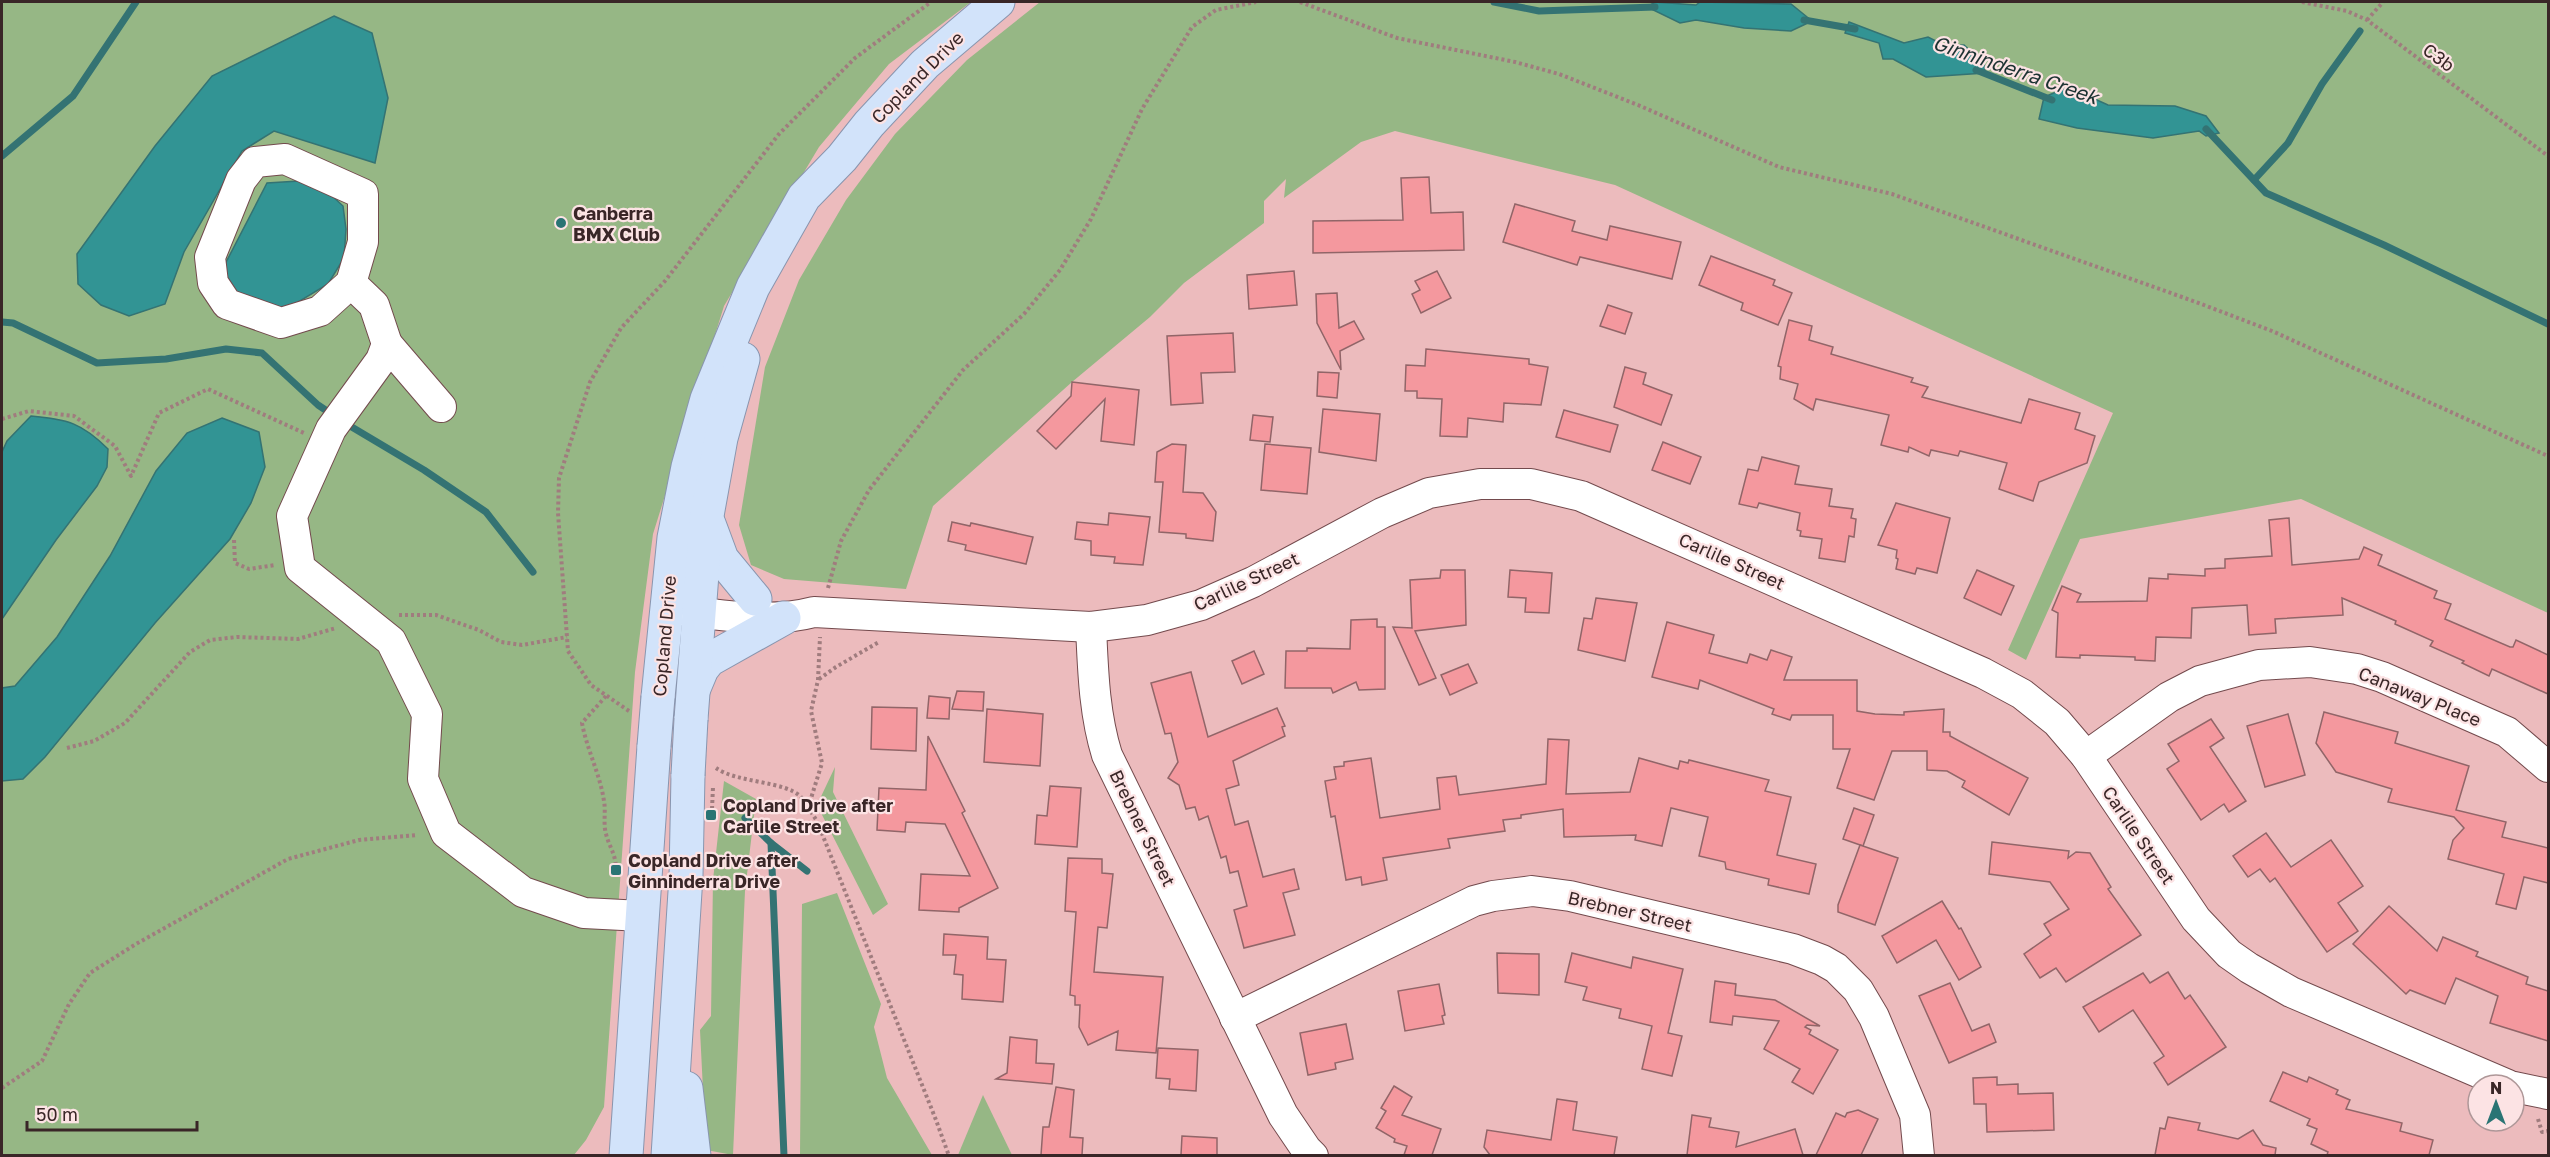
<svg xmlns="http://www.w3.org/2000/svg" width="2550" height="1157" viewBox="0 0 2550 1157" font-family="'Golos Text',sans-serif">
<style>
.green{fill:#96b785}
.water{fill:#329494;stroke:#347373;stroke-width:1.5}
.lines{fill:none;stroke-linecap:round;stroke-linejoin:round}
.stream{stroke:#347373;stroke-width:7}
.building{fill:#f4989e;stroke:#916568;stroke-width:1.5}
.minor-casing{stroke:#734a4d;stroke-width:32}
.major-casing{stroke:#8995ae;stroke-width:35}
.path{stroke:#a07c7e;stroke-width:4;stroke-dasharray:3 3;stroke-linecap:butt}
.minor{stroke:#fff;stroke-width:30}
.major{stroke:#d2e3fa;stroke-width:33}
.major-bridge-casing{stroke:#8995ae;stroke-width:35;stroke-linecap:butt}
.path-bridge{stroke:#a07c7e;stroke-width:4;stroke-dasharray:3 3;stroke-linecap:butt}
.major-bridge{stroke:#d2e3fa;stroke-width:33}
.poi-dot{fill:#2a7474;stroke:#fce3e4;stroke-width:2}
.labels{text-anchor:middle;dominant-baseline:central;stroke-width:4.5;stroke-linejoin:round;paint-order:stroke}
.street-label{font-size:18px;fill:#392627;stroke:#fce3e4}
.poi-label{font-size:18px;font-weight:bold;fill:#392627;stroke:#fce3e4;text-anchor:start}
.water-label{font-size:20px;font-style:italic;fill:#1c3232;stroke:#fce3e4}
</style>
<rect width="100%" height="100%" fill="#ecbbbd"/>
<g class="green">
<polygon points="2,2 971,2 889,64 819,147 724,306 653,534 635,672 604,1107 586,1140 574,1155 2,1155"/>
<polygon points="1040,2 2548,2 2548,613 2301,499 2080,539 2026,660 2008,650 2113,413 1615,185 1395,131 1361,142 1284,198 1286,179 1264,201 1264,223 1184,283 1150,317 1072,382 933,506 906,589 784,579 751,565 739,525 765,367 799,280 846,200 895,134 967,60"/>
<polygon points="835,767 833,792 888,904 873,915 817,805"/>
<polygon points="724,781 756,799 745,891 733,1155 706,1150 700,1030 711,1016 713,880"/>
<polygon points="837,893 881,1004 874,1027 887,1078 932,1155 800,1155 802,904"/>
<polygon points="983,1095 1012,1155 958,1155"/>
</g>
<g class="water">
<polygon points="1655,2 1696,5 1700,2 1791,4 1812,21 1791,31 1744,28 1696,20 1680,23 1647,7"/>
<polygon points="334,16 372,33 388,98 375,163 274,131 242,151 184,252 165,304 129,316 101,305 78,284 77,254 155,146 212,76"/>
<polygon points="1849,22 1904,43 1928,37 1946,46 1964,45 1984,63 1985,73 1926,77 1893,59 1883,59 1879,43 1845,33"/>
<polygon points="2068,87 2108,105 2175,106 2206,116 2219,133 2206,136 2199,131 2153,138 2077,128 2039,119 2044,97"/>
<polygon points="315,180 343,206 346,229 344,258 328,284 285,310 239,299 222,270 267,183"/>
<path d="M31 416C67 419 82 423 108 449L107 467 97 486 56 540 2 619V452L7 441Z"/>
<polygon points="222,418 259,432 265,467 251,503 230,539 155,623 45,757 23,779 2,781 2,688 15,686 57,637 110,556 156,471 187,433"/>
</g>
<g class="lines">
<g class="stream">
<polyline points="1494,2 1539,11 1655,7"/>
<polyline points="1804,20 1855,29"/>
<polyline points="1976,70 2052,100"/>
<polyline points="2206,129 2266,193 2384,245 2548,324"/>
<polyline points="2,156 73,96 136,2"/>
<polyline points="2254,180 2288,143 2322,84 2360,31"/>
<polyline points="2,322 13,323 97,363 166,359 226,349 262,353 318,405 333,415"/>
<polyline points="345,423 424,470 486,512 533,572"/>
<polyline points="745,818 771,843 784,1156"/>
<polyline points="771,843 807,871"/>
</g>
</g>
<g class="building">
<polygon points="1429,177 1431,213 1463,212 1464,250 1313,253 1313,221 1403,220 1401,178"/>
<polygon points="1515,204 1575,221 1572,231 1607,240 1610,226 1681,242 1672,279 1580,257 1577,265 1503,242"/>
<polygon points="1711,256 1775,280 1773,285 1792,293 1778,325 1741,310 1743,303 1699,285"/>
<polygon points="1294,271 1297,305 1249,309 1247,275"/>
<polygon points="1437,271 1451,298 1421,313 1412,294 1420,290 1415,281"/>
<polygon points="1337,293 1339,328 1354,321 1364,339 1340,351 1341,370 1317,323 1316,294"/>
<polygon points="1608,305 1632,313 1625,334 1600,326"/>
<polygon points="1789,320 1812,326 1809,340 1833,347 1831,354 1913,378 1911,382 1928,387 1922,397 2021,423 2029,399 2080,413 2075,429 2095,436 2087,463 2039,482 2033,501 1999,489 2007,463 1960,451 1958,456 1931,450 1929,456 1909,447 1908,452 1881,445 1889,415 1816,399 1813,410 1794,399 1798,384 1780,379 1781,367 1778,366"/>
<polygon points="1233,333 1235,372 1201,373 1203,403 1171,405 1167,336"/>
<polygon points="1426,349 1529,359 1529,364 1548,367 1541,405 1504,403 1503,422 1468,418 1467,437 1440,436 1442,399 1417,398 1417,391 1405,391 1406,365 1425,366"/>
<polygon points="1625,367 1646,373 1643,384 1672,395 1661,425 1614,407"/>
<polygon points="1318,372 1339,373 1337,398 1317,396"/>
<polygon points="1072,382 1139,390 1134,445 1101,441 1105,399 1056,449 1037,431 1071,396"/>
<polygon points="1323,409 1380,414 1376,461 1319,452"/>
<polygon points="1564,410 1618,425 1610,452 1556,437"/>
<polygon points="1253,415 1273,417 1270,442 1250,440"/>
<polygon points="1663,442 1701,457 1690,484 1652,470"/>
<polygon points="1172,444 1186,445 1183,492 1203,493 1216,512 1213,541 1186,538 1186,534 1159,532 1163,482 1155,482 1157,452"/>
<polygon points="1265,444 1311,448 1307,494 1261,490"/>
<polygon points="1762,457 1799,466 1795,484 1832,489 1829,506 1853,509 1851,518 1856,519 1854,537 1849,536 1845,562 1819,558 1822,539 1800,536 1801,531 1797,530 1800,513 1759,503 1757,508 1739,504 1748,469 1758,471"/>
<polygon points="1896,503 1950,518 1937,573 1917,568 1915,574 1896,569 1898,559 1896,558 1897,550 1878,545"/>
<polygon points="1109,513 1150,517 1143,565 1114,563 1115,557 1091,555 1091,541 1075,539 1077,522 1108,525"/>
<polygon points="2289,518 2292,565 2359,559 2364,547 2382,555 2378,565 2437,591 2434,598 2451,604 2445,619 2510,647 2513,647 2516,640 2548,655 2548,694 2492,669 2489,676 2462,663 2464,661 2430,646 2433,641 2395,624 2396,621 2342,598 2343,615 2275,619 2276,633 2249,635 2247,605 2192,608 2191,638 2156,637 2155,661 2135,660 2135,657 2080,655 2080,658 2056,657 2058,613 2052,610 2062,586 2081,594 2077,602 2147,601 2149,578 2168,579 2168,574 2205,576 2205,569 2225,568 2225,559 2272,556 2269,520"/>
<polygon points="952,522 970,526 971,523 1033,537 1026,564 965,550 966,545 948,541"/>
<polygon points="1441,570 1465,570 1466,625 1415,631 1436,678 1419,685 1393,627 1412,628 1410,580 1440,578"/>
<polygon points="1510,570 1552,573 1549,613 1525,612 1526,598 1508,597"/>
<polygon points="1977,570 2014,586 2001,615 1964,598"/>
<polygon points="1596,598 1637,603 1625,661 1578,650 1584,618 1592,619"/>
<polygon points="1377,619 1377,627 1385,627 1385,689 1359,690 1356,682 1333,693 1331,688 1285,688 1286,651 1307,651 1307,648 1350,649 1351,620"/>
<polygon points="1667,622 1714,635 1709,653 1747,663 1750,654 1767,660 1771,650 1792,657 1784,680 1857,680 1857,711 1875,714 1904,715 1904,712 1944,709 1943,732 1950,732 1950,736 2028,778 2009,815 1962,787 1965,781 1947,771 1927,770 1927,751 1892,751 1874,800 1837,788 1850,749 1833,749 1833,715 1792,715 1790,720 1772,714 1774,709 1700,680 1698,689 1652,677"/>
<polygon points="1254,651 1264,674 1242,684 1232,661"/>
<polygon points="1468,664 1477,683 1450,695 1441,675"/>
<polygon points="1191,672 1208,737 1277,708 1285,726 1282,727 1285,736 1233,761 1239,785 1226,789 1235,825 1248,821 1263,877 1294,869 1299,889 1283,893 1295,935 1244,948 1234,910 1247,906 1238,871 1230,873 1226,856 1221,858 1208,816 1199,820 1195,807 1186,809 1179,785 1168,778 1178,762 1171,733 1165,734 1151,683"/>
<polygon points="957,691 984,692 983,711 952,709"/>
<polygon points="929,696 950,698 949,719 927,718"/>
<polygon points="872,707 917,708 916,751 871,749"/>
<polygon points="987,709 1043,714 1040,766 984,762"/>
<polygon points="2324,712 2398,732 2395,743 2469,766 2456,810 2506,822 2502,837 2548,848 2548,883 2524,877 2516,909 2496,904 2504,874 2448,859 2453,840 2464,828 2454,817 2388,802 2392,789 2336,772 2316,743"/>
<polygon points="2288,714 2305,775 2265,787 2247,726"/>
<polygon points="2211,719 2224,738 2210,747 2246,801 2229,812 2224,804 2201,820 2167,769 2179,761 2168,744"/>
<polygon points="928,736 965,811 962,813 998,888 959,908 959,912 919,910 921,874 970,876 945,824 906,822 905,832 877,830 879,788 926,790"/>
<polygon points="1548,739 1569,740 1566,794 1630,792 1639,758 1678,769 1680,761 1688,763 1689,760 1769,780 1765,791 1791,797 1777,855 1816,864 1809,894 1768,885 1769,879 1726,869 1725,862 1699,856 1708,817 1671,808 1662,846 1635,840 1636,835 1564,837 1563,809 1521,815 1521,818 1503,820 1505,831 1448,839 1450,848 1383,858 1387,880 1362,885 1361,877 1346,880 1335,816 1331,817 1325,781 1336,779 1334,767 1344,766 1344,762 1371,758 1380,818 1440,809 1437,778 1456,776 1459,795 1546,784"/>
<polygon points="1050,786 1081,788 1077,847 1035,844 1037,815 1047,816"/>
<polygon points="1854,808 1874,815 1863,846 1843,839"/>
<polygon points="2266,833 2291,867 2331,840 2363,886 2338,903 2358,931 2327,952 2275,878 2270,882 2260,869 2248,877 2233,856"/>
<polygon points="1992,842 2069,851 2068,858 2076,852 2090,853 2111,887 2108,889 2141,935 2066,982 2056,968 2040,978 2024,954 2051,935 2044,924 2069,909 2050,882 1989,874"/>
<polygon points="1860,845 1898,858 1875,925 1838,912 1838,905"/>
<polygon points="1068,858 1102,859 1102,873 1113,874 1107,928 1098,927 1094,972 1163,977 1156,1053 1116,1050 1118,1031 1088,1045 1079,1027 1080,1005 1075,1005 1075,996 1070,995 1076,912 1065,911"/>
<polygon points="1942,901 1959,929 1961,928 1981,967 1959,980 1936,940 1897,963 1882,936"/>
<polygon points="2389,906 2437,951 2443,937 2478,952 2476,956 2528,977 2526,984 2548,991 2548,1041 2490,1023 2498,996 2456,978 2445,1004 2410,990 2406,994 2353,944"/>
<polygon points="944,934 988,937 987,959 1006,960 1003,1002 962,999 963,975 954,974 956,955 943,955"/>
<polygon points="1497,953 1539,954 1539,995 1498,993"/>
<polygon points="1572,953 1631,968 1633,957 1683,969 1668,1033 1682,1036 1672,1076 1642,1069 1652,1026 1619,1018 1621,1009 1583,1000 1587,987 1565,982"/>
<polygon points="2168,972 2185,999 2190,995 2226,1047 2168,1085 2154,1063 2164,1056 2133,1010 2099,1032 2083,1007 2143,973 2150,983"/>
<polygon points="1715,981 1736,984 1735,995 1775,1000 1820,1026 1807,1025 1805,1027 1811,1030 1809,1034 1838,1050 1813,1094 1792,1082 1800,1069 1764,1049 1779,1021 1733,1016 1732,1025 1710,1022"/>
<polygon points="1950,983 1972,1031 1989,1024 1996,1042 1949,1063 1919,996"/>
<polygon points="1439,984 1445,1015 1442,1016 1444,1024 1405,1031 1398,991"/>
<polygon points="1346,1024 1353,1059 1335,1063 1336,1069 1308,1075 1300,1033"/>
<polygon points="1010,1037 1037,1040 1036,1063 1054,1064 1052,1084 996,1079 1007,1073"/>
<polygon points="1158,1048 1198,1050 1196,1091 1169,1089 1170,1079 1156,1078"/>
<polygon points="2283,1072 2307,1082 2309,1077 2338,1090 2336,1094 2350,1100 2346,1109 2402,1123 2400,1131 2433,1140 2429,1155 2327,1155 2328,1152 2311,1144 2317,1129 2307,1125 2310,1119 2270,1101"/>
<polygon points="1997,1077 1997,1085 2018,1084 2018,1094 2053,1093 2054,1130 1987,1132 1986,1104 1974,1104 1973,1078"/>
<polygon points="1394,1086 1412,1097 1402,1115 1441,1129 1432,1155 1404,1155 1407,1146 1394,1142 1395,1139 1376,1128 1386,1111 1381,1108"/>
<polygon points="1056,1087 1074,1090 1070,1137 1083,1138 1082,1155 1041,1155 1043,1127 1049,1127"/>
<polygon points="1557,1099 1577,1102 1573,1130 1617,1137 1614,1155 1490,1155 1484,1147 1487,1130 1551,1140"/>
<polygon points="1858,1110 1878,1119 1861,1155 1816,1155 1836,1113 1845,1117 1847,1113"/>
<polygon points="1692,1115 1711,1118 1709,1127 1739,1132 1736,1147 1795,1129 1803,1155 1687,1155"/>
<polygon points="2168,1117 2200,1123 2198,1130 2238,1139 2253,1130 2263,1145 2276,1148 2275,1155 2155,1155 2160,1128 2165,1129"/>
<polygon points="1182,1136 1217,1138 1217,1155 1181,1155"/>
</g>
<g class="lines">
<defs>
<g id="minor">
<polyline points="351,283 320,311 281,323 227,304 213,283 210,257 241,180 255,162 285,159 363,194 363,242 351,283 374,305 387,344 381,360 331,429 292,516 300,568 391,641 427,714 423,779 446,833 523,892 584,913 642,916"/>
<polyline points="387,344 441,407"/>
<path d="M676 609C719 616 773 623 814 612L1091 627 1147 620 1201 605 1253 582 1382 513 1429 493 1480 484H1531L1581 496 1983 673 2022 694 2057 722 2086 756 2196 919 2229 954 2249 968 2291 992 2508 1085"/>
<path d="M1091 627C1093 670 1094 713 1107 755L1283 1115 1306 1149 1313 1156"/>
<polyline points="2086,756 2169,697 2200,681 2259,665 2310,662 2357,669 2382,677 2507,732 2548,767"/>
<polyline points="1235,1018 1474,901 1493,896 1532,891 1570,896 1793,949 1822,960 1836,968 1858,990 1874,1017 1915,1115 1919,1156"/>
<polyline points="2514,1087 2548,1094"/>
</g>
<g id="major">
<polyline points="709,524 722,559 755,599"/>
<polyline points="694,688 702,669 709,660 784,618"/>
<polyline points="658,697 674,538 688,467 707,399 753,287 804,197 842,158 869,124 925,64 998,2"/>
<polyline points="691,719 706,521 721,438 743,359"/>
<polyline points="686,1088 694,1156"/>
<polyline points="626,1156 654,746"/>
<polyline points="668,1156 686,876 688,775"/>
</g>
</defs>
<use href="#minor" class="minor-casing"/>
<use href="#major" class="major-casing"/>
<g class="path">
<polyline points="1300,2 1397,38 1515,62 1559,74 1638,105 1779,167 1892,194 2196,302 2272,331 2548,456"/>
<polyline points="2302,2 2347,11 2367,20 2548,156"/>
<polyline points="2367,20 2383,2"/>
<polyline points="2,419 29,411 74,416 115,446 131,476 159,413 208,389 304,433"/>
<polyline points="234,540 235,563 249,569 275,565"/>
<polyline points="828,588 841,541 869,490 963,370 1024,314 1060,270 1091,219 1142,109 1192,27 1216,10 1256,2"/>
<polyline points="399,615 436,615 479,630 501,642 522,645 567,637"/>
<polyline points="819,679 836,667 879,642"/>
<path d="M606 696 582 723C587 750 600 774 604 801 606 811 603 824 606 834 610 849 616 854 616 870H618"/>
<polyline points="629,711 591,685 568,651 558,513 559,478 590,382 621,328 665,281 779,134 855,58 931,2"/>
<polyline points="67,748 94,741 125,723 190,652 210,640 237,637 298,639 336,628"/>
<path d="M716 768C737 783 786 781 801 797 807 804 812 814 817 821L936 1120 949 1156"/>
<polyline points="808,808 822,763 811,711 818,680 820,637"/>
<polyline points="2,1088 42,1061 69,1004 90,973 136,944 288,859 359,840 418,835"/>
<polyline points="2538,1119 2542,1132 2548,1131"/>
</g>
<use href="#minor" class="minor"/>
<use href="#major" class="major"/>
<defs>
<g id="major-bridge">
<polyline points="654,746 658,697"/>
<polyline points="688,775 691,719"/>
</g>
</defs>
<use href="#major-bridge" class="major-bridge-casing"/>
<polyline class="path-bridge" points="712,809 713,787"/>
<use href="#major-bridge" class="major-bridge"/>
</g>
<g class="poi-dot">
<circle cx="561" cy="223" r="6"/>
<rect x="705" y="809" width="12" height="12" rx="3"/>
<rect x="610" y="864" width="12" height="12" rx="3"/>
</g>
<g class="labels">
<g class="street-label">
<text transform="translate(2439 57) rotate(37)">C3b</text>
<text transform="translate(917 77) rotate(-45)">Copland Drive</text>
<text transform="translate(1732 561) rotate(24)">Carlile Street</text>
<text transform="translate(1246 581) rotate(-25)">Carlile Street</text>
<text transform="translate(664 636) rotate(-85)">Copland Drive</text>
<text transform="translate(2420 696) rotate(22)">Canaway Place</text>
<text transform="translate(1143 828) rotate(64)">Brebner Street</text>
<text transform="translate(2139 835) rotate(56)">Carlile Street</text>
<text transform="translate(1630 911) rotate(13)">Brebner Street</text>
</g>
<g class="poi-label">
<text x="573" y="213">Canberra<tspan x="573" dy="21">BMX Club</tspan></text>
<text x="723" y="805">Copland Drive after<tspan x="723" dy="21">Carlile Street</tspan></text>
<text x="628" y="860">Copland Drive after<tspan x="628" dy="21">Ginninderra Drive</tspan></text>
</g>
<g class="water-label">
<text transform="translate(2016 69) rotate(19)">Ginninderra Creek</text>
</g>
</g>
<rect width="2550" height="1157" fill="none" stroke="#392627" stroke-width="6"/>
<g transform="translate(2496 1103)"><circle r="28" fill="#fce3e4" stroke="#ae9798" stroke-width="1.5"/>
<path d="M0-4.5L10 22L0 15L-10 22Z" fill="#2a7474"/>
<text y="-9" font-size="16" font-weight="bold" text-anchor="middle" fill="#392627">N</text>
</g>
<path d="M27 1121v9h170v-9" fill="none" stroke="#392627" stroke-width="3"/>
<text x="36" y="1121" font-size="18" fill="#392627" stroke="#fce3e4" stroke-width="4.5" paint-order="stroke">50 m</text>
</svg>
